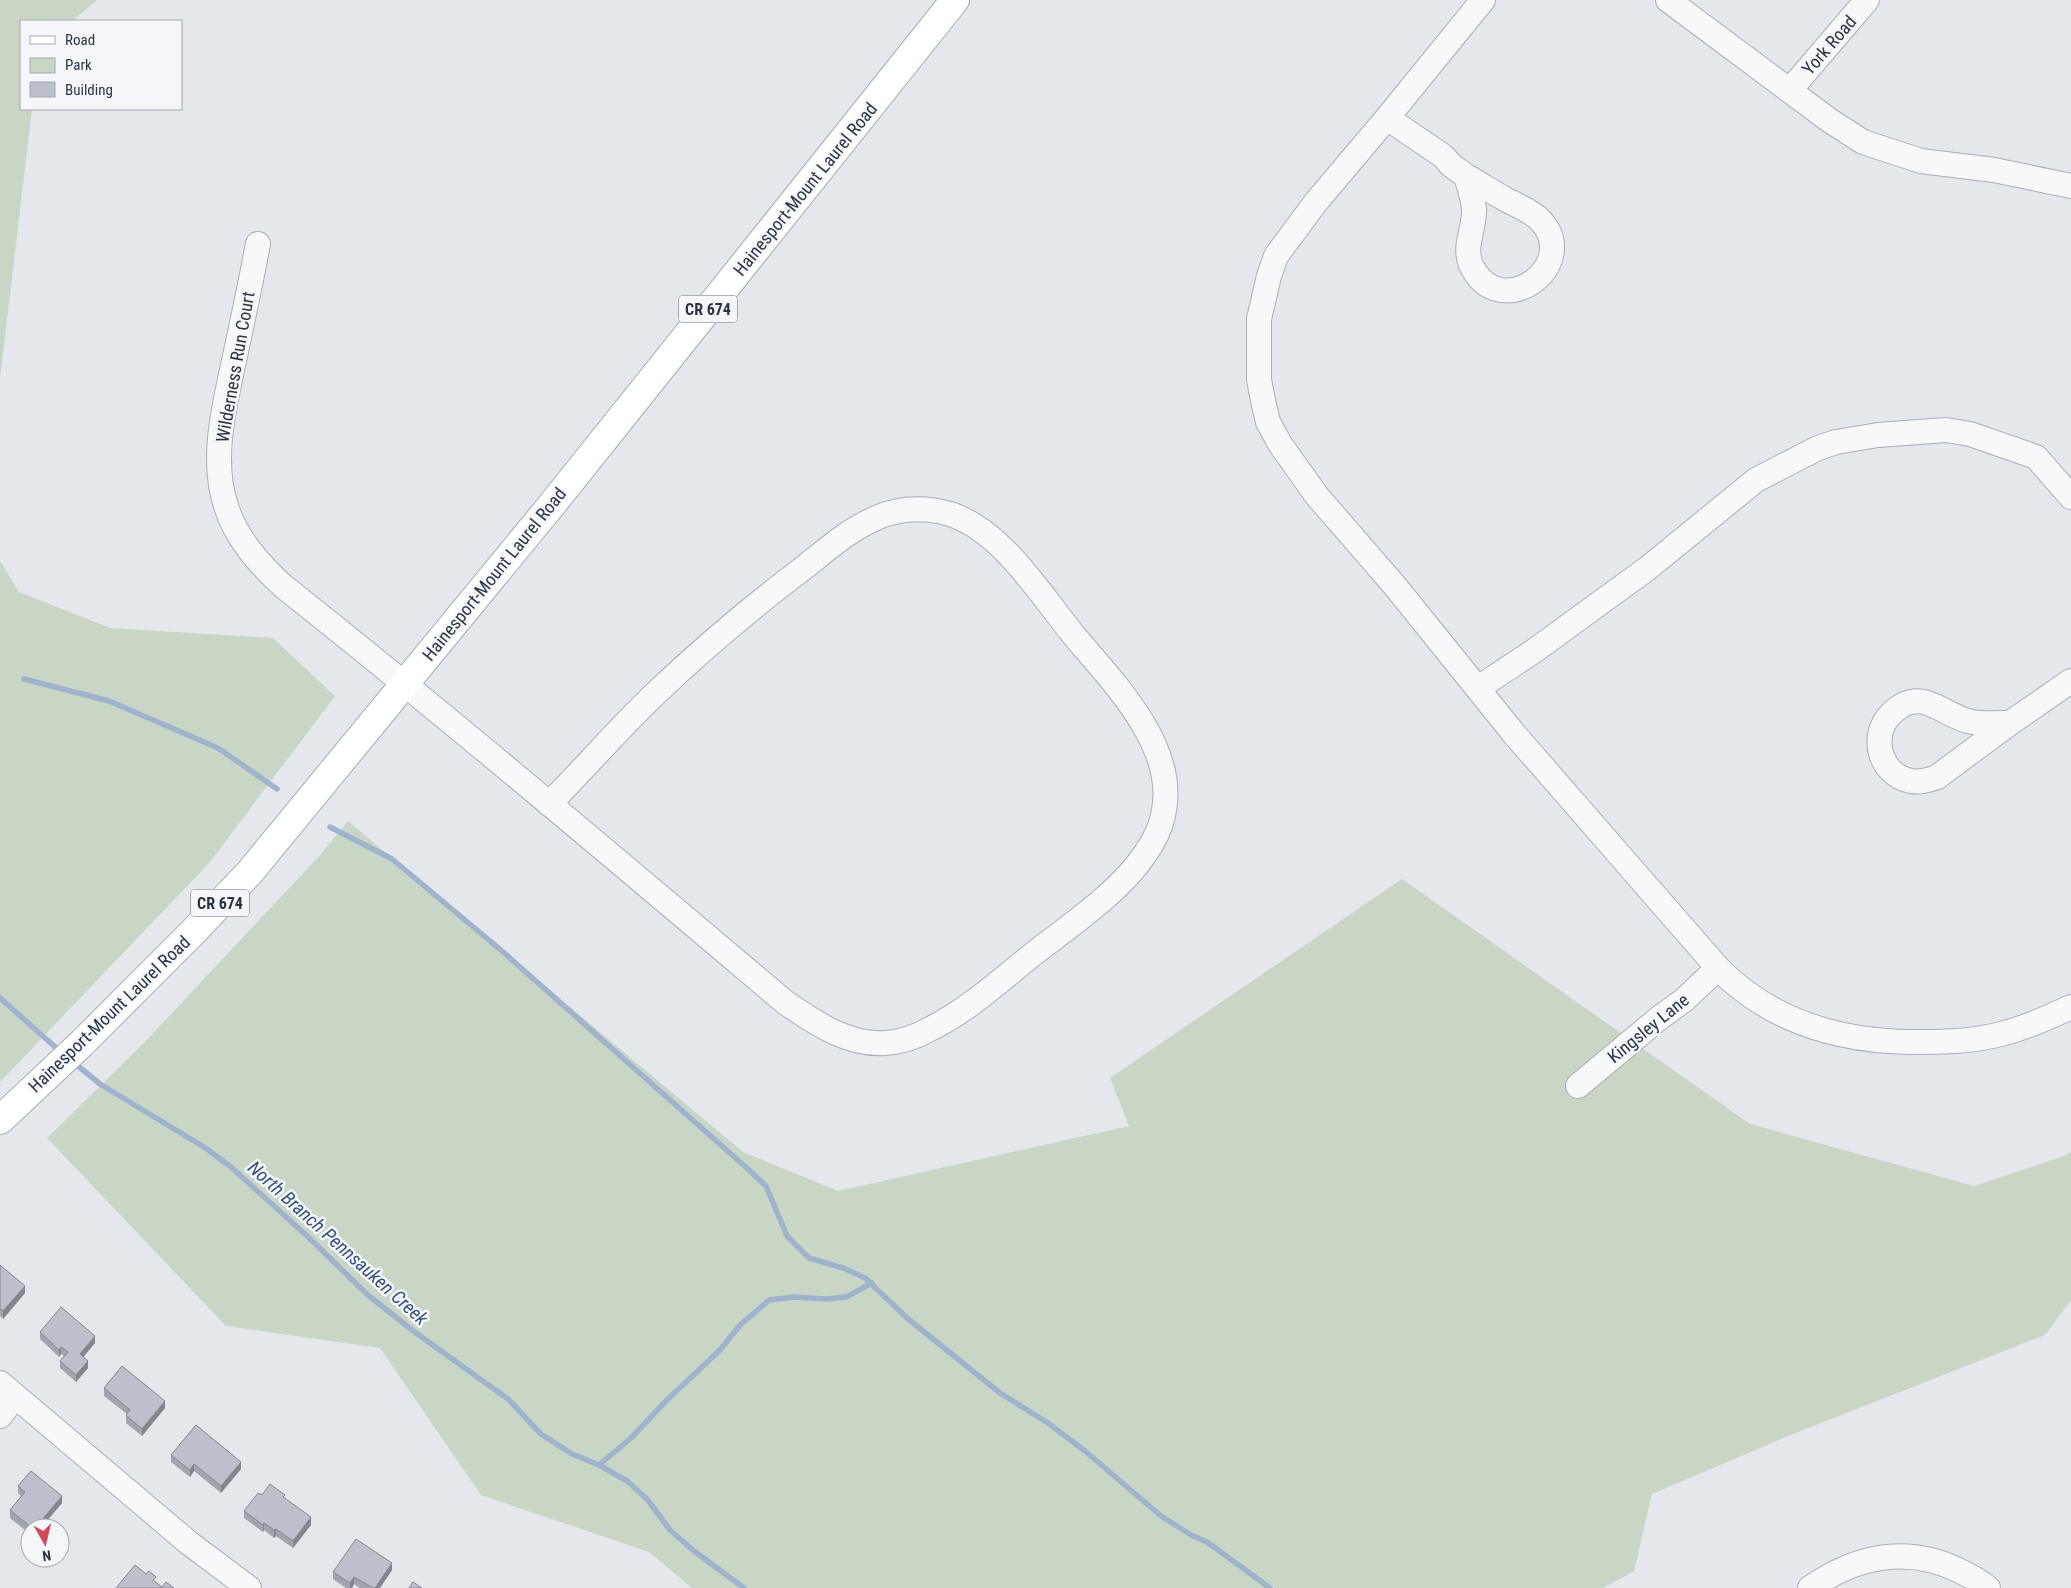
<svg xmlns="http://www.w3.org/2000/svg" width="2071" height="1588" viewBox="0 0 2071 1588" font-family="'Roboto Condensed',sans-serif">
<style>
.green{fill:#c9d6c5}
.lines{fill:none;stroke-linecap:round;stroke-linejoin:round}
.stream{stroke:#9fb4cc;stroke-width:5.5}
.minor-casing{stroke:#a9aeb7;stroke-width:26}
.primary-casing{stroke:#a3abb8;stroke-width:30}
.minor{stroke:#f7f8fa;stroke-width:24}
.primary{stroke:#fff;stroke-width:28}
.wall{fill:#a1a5ae}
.shaded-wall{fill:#83868d}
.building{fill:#bbc0ca;stroke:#83868d}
.labels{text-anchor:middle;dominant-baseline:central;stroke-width:5;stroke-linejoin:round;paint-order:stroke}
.shield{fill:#f4f6f9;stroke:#676e7b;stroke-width:1}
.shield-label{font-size:16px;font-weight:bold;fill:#2b3445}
.street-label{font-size:18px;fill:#2b3445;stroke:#f4f6f9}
.water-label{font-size:19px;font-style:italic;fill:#34527a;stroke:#f4f6f9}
</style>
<rect width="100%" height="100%" fill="#e4e7ec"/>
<g class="green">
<polygon points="0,0 97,0 72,21 21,21 21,109 32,109 0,379"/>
<polygon points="0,561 19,592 110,628 273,638 335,696 210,862 0,1082"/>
<polygon points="348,821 743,1152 838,1191 1129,1126 1110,1078 1402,879 1750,1124 1974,1186 2064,1156 2071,1152 2071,1300 2045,1335 1788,1436 1652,1494 1634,1571 1603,1588 692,1588 649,1552 481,1495 380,1348 226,1326 47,1138 142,1045 321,854"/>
</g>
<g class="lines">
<g class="stream">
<polyline points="24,679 109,701 218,748 277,789"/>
<polyline points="330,827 392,859 502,951 749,1170 766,1186 787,1236 809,1258 843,1268 865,1278 907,1318 1000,1393 1048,1423 1085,1451 1161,1516 1191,1535 1207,1542 1270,1588"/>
<polyline points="0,998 62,1053"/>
<polyline points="73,1062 100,1084 204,1147 231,1167 306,1235 369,1296 416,1333 508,1399 541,1434 572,1454 599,1465 627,1481 647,1499 670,1530 694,1551 744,1588"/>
<polyline points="599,1465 631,1438 667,1400 720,1350 740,1325 769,1300 794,1297 826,1299 846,1297 872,1283"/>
</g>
<defs>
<g id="minor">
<path d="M1483 0 1387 118 1316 202 1276 256 1269 276 1259 319V380L1264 405 1268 422 1280 444 1317 496 1395 586 1515 735 1718 968C1770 1021 1838 1041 1910 1042 1939 1042 1969 1042 1997 1035 2023 1029 2047 1018 2071 1007"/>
<polyline points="1668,0 1829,120 1863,142 1921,161 1994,170 2071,186"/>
<polyline points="1790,90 1867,0"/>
<path d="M1387 118 1443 156 1451 165 1466 176C1469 186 1473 198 1474 209 1475 228 1463 246 1471 265 1501 327 1585 262 1538 218 1529 210 1516 205 1505 199 1492 192 1479 183 1466 176"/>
<path d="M258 244C251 281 243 319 235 356 225 404 210 458 226 506 236 538 258 563 283 586 453 721 619 862 786 1003 815 1023 849 1046 886 1043 902 1042 918 1036 932 1028 968 1010 1001 980 1032 955 1068 927 1120 892 1145 854 1154 842 1162 825 1164 810 1176 746 1114 683 1076 638 1042 597 1002 530 950 514 925 507 899 508 876 518 846 531 822 554 797 573 747 611 699 652 655 694 618 729 585 768 549 804"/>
<polyline points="1478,688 1534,651 1648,568 1756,480 1818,448 1836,442 1878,435 1946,430 1970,434 2036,457 2071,497"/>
<path d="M2010 723C1998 723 1984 724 1972 722 1943 717 1922 684 1892 713 1869 734 1879 775 1911 781 1920 783 1929 780 1937 777L2010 723 2071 681"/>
<polyline points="1578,1086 1658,1019 1684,1000 1718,968"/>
<polyline points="0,1383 189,1543 249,1588"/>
<polyline points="0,1416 15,1396"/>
<path d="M1810 1588C1858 1555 1909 1545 1962 1572 1972 1577 1980 1581 1988 1588"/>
</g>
<polyline id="primary" points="0,1120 82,1043 194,931 250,872 554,502 955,0"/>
</defs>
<use href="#minor" class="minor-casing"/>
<use href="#primary" class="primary-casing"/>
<use href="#minor" class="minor"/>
<use href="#primary" class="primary"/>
</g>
<g class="wall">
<polygon points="0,1265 25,1293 3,1319 0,1316"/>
<polygon points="40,1332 95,1343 83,1356 88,1368 76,1382 60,1368 60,1361 64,1356 61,1354 59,1357 40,1339"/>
<polygon points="104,1388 165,1408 142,1436 126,1423 126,1415 127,1414 104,1396"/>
<polygon points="171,1455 241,1469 221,1493 194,1471 190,1477 171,1462"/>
<polygon points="18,1486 62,1503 41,1528 30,1528 30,1534 10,1518 10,1510 21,1496 18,1493"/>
<polygon points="262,1495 285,1499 311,1525 293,1548 276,1536 274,1538 264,1530 263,1532 244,1518 244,1511"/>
<polygon points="392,1570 380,1588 360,1588 354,1584 352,1588 346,1588 333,1579 333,1572"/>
</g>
<g class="shaded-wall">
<polygon points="25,1286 25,1293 3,1319 3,1311"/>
<polygon points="95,1336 95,1343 80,1361 80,1354"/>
<polygon points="61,1347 61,1354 59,1357 59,1350"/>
<polygon points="88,1361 88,1368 76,1382 76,1375"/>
<polygon points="165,1401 165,1408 142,1436 142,1429"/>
<polygon points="241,1462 241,1469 221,1493 221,1486"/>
<polygon points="194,1464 194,1471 190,1477 190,1470"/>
<polygon points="62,1496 62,1503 41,1528 35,1528"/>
<polygon points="311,1517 311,1525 293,1548 293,1541"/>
<polygon points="264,1523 264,1530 263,1532 263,1525"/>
<polygon points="276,1529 276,1536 274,1538 274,1530"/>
<polygon points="392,1563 392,1570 380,1588 375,1588"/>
<polygon points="354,1577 354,1584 352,1588 350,1588 350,1583"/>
</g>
<g class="building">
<polygon points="0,1265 25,1286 3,1311 0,1309"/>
<polygon points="61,1307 95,1336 80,1354 88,1361 76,1375 60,1361 68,1352 61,1347 59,1350 40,1332"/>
<polygon points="122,1366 165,1401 142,1429 126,1415 130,1410 104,1388"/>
<polygon points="196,1425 241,1462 221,1486 194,1464 190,1470 171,1455"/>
<polygon points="31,1471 62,1496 35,1528 32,1528 10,1510 25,1492 18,1486"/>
<polygon points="270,1484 285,1495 283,1497 311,1517 293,1541 276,1529 274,1530 264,1523 263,1525 244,1511 258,1493 262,1495"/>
<polygon points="356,1539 392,1563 375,1588 373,1588 354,1577 350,1583 333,1572"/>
<polygon points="135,1565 146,1574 149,1571 156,1577 153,1580 162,1587 166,1582 174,1588 116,1588"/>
<polygon points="413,1582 422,1588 409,1588"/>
</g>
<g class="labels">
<g class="shield">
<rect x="679" y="295.5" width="58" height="27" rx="4"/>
<rect x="191" y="889.5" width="58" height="27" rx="4"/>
</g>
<g class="shield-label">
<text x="708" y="309">CR 674</text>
<text x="220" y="903">CR 674</text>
</g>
<g class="street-label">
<text transform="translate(1829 45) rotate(-49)">York Road</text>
<text transform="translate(805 189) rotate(-51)">Hainesport-Mount Laurel Road</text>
<text transform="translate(235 367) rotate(-80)">Wilderness Run Court</text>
<text transform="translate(494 574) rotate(-51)">Hainesport-Mount Laurel Road</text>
<text transform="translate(109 1014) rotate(-44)">Hainesport-Mount Laurel Road</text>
<text transform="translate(1648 1028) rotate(-39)">Kingsley Lane</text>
</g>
<g class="water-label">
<text transform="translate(338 1243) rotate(42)">North Branch Pennsauken Creek</text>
</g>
</g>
<rect x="20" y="20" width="162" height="90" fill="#f4f6f9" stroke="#a4a8b1"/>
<rect x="30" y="36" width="25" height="8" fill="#ffffff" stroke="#a4a8b1"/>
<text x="65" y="45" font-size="15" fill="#2b3445">Road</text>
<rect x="30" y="58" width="25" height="15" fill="#c9d6c5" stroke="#a4a8b1"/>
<text x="65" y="70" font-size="15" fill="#2b3445">Park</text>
<rect x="30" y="82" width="25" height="15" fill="#bbc0ca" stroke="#a4a8b1"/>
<text x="65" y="95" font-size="15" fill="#2b3445">Building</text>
<g transform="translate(45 1543) rotate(172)"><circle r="24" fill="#f4f6f9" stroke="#a4a8b1"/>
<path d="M0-4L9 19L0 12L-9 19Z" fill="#d1495b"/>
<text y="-8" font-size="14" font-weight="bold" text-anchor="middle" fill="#2b3445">N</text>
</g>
</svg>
